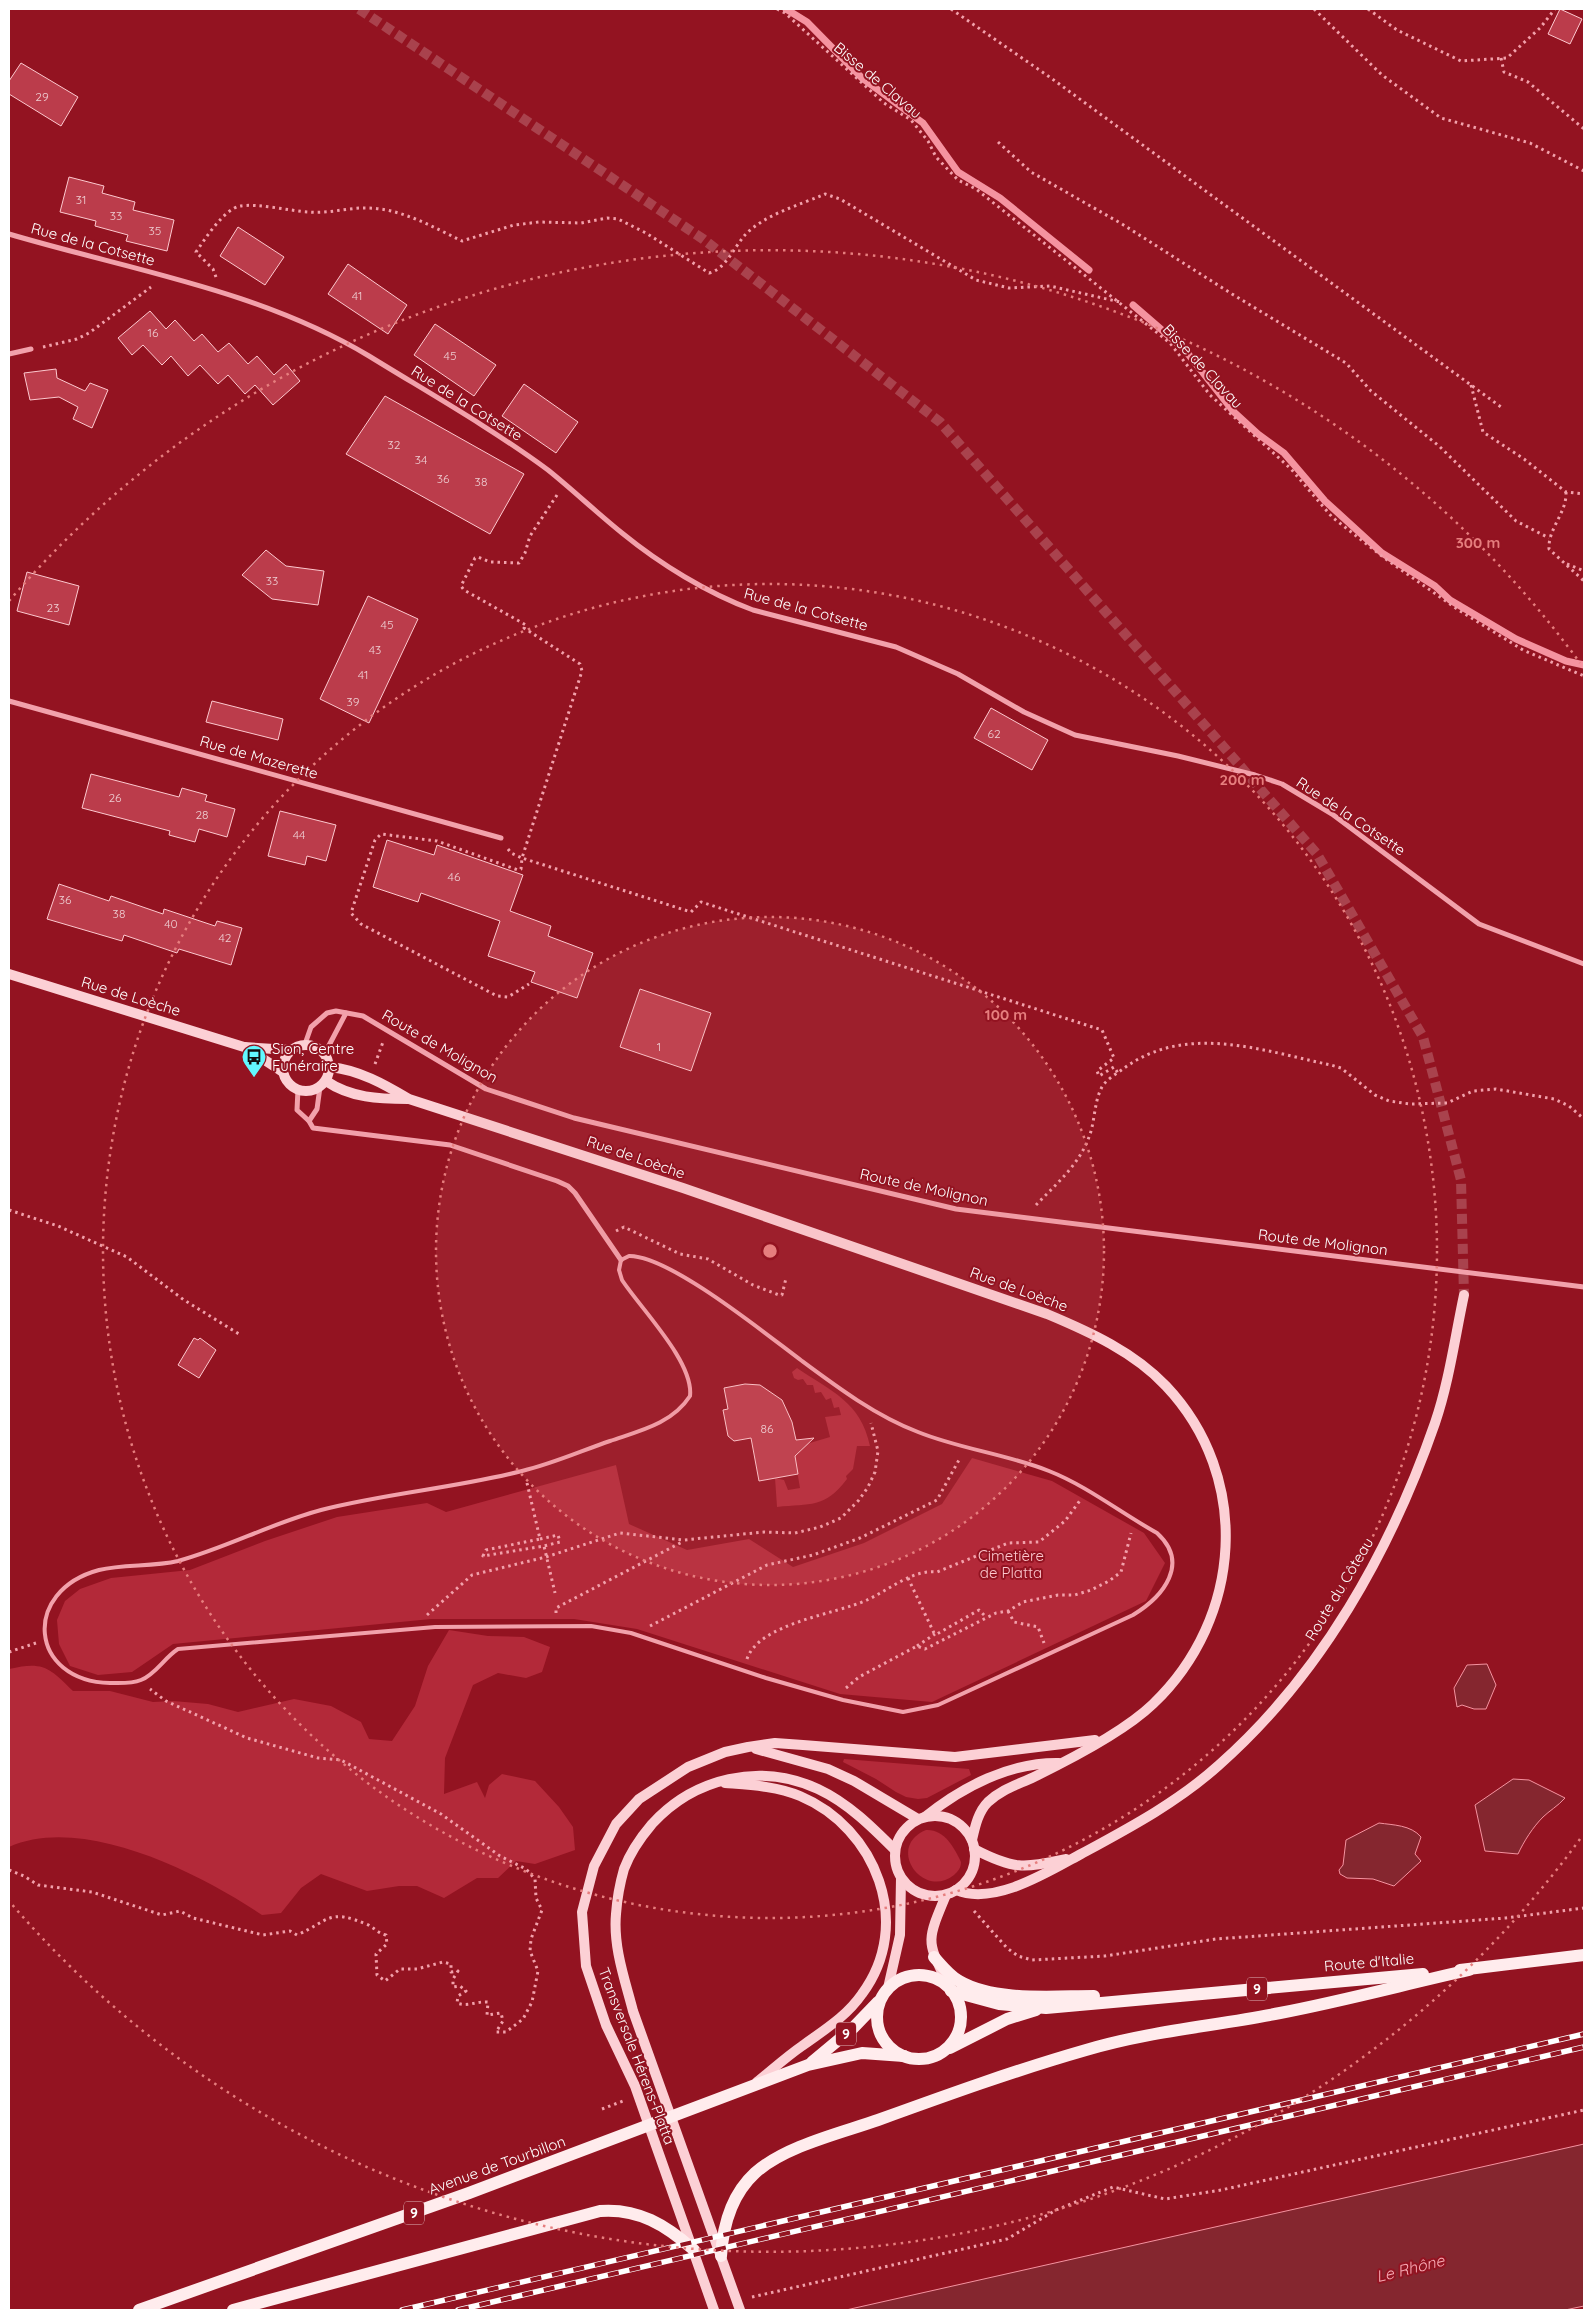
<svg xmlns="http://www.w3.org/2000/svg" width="1593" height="2319" viewBox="0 0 1593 2319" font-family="Quicksand,sans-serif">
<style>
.green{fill:#b32939}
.water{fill:#85262f;stroke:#f593a0}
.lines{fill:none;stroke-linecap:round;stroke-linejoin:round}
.stream{stroke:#f593a0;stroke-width:7}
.building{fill:#bb3c4b;stroke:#fdc9cf}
.secondary-tunnel{stroke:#a9424d;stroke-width:10;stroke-dasharray:10 5;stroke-linecap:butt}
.path{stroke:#f2a1ab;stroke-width:3;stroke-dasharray:2.5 4;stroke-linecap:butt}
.lane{stroke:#f2a1ab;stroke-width:4}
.street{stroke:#f2a1ab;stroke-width:5}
.secondary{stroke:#fcd0d5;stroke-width:10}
.primary{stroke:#ffeced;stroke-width:12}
.rail-casing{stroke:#fff;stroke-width:5.5}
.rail{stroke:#931321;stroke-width:4;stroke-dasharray:11;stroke-linecap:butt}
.ring{fill:none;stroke:#e67e7e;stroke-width:2.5;stroke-dasharray:2.5 5}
.labels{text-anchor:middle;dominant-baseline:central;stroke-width:4;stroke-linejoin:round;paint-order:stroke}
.number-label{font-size:12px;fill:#eeced2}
.shield{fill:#931321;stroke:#dfb8bc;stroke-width:1}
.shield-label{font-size:14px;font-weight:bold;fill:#fff}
.street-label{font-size:15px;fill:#fff;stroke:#931321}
.poi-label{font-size:15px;fill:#fff;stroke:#931321;text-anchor:start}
.park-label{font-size:15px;fill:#fdc9cf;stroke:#931321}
.water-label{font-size:16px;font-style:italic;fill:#f9adb7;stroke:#931321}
.centre{fill:#e67e7e;stroke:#931321;stroke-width:2.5}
.ring-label{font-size:15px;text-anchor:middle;font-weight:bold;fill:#e67e7e;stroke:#931321;stroke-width:4;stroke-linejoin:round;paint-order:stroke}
</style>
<rect width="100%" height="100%" fill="#931321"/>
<g class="green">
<path d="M797 1368C831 1391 861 1402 870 1446H857L853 1469 846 1476 847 1479C824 1509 811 1503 777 1507L775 1478 784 1480 788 1490 800 1488 793 1448 830 1437 825 1417 841 1415 839 1407 834 1408 831 1398 826 1400 821 1392 815 1393 813 1385H807L803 1379 798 1380 794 1378 792 1372Z"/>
<polygon points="972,1458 1052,1481 1144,1533 1165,1563 1146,1601 932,1702 840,1694 637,1629 574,1619 431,1619 173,1644 132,1672 98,1675 70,1666 59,1644 57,1620 65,1601 80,1589 111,1578 190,1570 265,1541 337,1517 427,1503 446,1512 616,1465 629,1524 687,1550 749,1539 793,1567 864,1543 942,1504"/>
<path d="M449 1630 488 1636 524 1637 550 1647 542 1672 526 1678 498 1673 473 1685 445 1758 444 1794 477 1782 485 1798 489 1785 502 1774 535 1781 559 1807 573 1827 575 1850 535 1864 516 1861 498 1878H477L444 1898 417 1886H399L367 1891 321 1874 301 1888 281 1913 262 1915C199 1873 83 1814 9 1847V1669C43 1661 49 1667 73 1691H110L153 1702 173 1701 208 1704 238 1712 294 1699 331 1706 361 1722 369 1739 392 1741 415 1706 428 1666Z"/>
<polygon points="844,1759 969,1769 971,1775 927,1798 918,1799 906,1797 896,1792 876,1779 843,1762"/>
<path d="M926 1830C944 1829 954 1847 961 1862 961 1868 958 1871 954 1875 923 1900 885 1847 926 1830Z"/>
</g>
<g class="water">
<polygon points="1487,1664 1496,1685 1486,1709 1474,1709 1462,1705 1457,1707 1454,1688 1467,1665"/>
<path d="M1513 1779 1529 1780 1565 1798C1558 1806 1549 1811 1543 1817 1533 1827 1524 1841 1518 1854L1485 1851 1475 1805Z"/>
<path d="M1379 1823C1393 1825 1411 1825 1421 1837L1415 1854 1421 1861 1394 1886 1373 1879 1347 1878 1340 1874 1339 1870 1343 1865 1346 1840Z"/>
<polygon points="1584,2144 1584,2306 1565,2310 846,2310"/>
</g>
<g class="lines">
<g class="stream">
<polyline points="786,9 807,22 862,78 923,123 958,172 1000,198 1089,270"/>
<polyline points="1133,305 1185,350 1234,412 1258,434 1284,453 1325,501 1382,553 1435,586 1450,600 1516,639 1566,661 1584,665"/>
</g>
</g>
<g class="building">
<polygon points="1560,9 1582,19 1570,44 1548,34"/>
<polygon points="21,63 78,97 61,126 9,94 9,81"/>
<polygon points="69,177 104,186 102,193 135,202 133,210 174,220 167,251 126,241 128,235 95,226 96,221 60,212"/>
<polygon points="238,227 284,257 265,285 220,256"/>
<polygon points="348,264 407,305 388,334 328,294"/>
<polygon points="150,311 166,329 175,320 194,341 202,334 218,352 229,343 248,364 257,356 274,375 286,364 300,381 273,405 255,385 245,394 228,375 218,384 200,365 188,376 171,356 162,365 143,345 132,355 118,338"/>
<polygon points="435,324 496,365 474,396 414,355"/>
<polygon points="56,369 57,378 85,391 90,383 108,390 92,428 73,419 78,407 59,397 30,400 24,373"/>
<polygon points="524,384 578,422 556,453 502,416"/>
<polygon points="385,396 524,474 490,534 346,454"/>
<polygon points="266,550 286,566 324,571 318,605 272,599 242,575"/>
<polygon points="27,572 79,586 69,625 17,611"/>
<polygon points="368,596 418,619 369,723 320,699"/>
<polygon points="212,701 283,719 278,740 206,722"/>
<polygon points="991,708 1048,740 1032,770 974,738"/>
<polygon points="91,774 179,797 182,788 207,795 205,801 235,809 227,837 199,829 195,842 169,835 170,831 82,808"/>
<polygon points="280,811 336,825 326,861 307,856 305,865 268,856"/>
<polygon points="387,840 434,855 437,845 523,875 510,911 551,926 548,936 593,953 577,998 531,982 535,972 488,956 500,921 421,893 418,902 373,887"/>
<polygon points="59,884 109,901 111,896 163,914 164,909 215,926 217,921 242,928 231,965 179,949 177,953 124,935 122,941 47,919"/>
<polygon points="640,989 711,1013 691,1071 620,1047"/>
<polygon points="194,1338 198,1340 200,1338 216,1350 199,1378 178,1365"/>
<polygon points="745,1384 760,1385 782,1400 792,1422 796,1440 814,1438 795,1456 798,1474 759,1481 751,1438 734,1441 728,1436 723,1410 728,1409 724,1388"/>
</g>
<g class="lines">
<polyline class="secondary-tunnel" points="359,9 703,239 940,422 1317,854 1423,1037 1461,1180 1464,1295"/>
<g class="path">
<polyline points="777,9 785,13 884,103 911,120 928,141 936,157 958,180 976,189 1170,343 1210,395 1291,469 1332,517 1383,557 1457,609 1523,650 1584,676"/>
<polyline points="951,9 1051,78 1501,407"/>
<polyline points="1314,9 1382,75 1441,118 1530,143 1584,171"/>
<polyline points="1368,9 1397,30 1461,61 1507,58 1540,28 1555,9"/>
<polyline points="1501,58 1504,72 1528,82 1584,129"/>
<polyline points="998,142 1031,172 1122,224 1232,294 1346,363 1371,391 1439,446 1516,521 1549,538"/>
<path d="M216 277 213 269 196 252C205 239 224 209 240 206 258 203 290 211 309 212 329 214 349 207 369 208 402 209 433 227 462 241L514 225 539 222 581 223 607 218 618 219 646 233 709 273C726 269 734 247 745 235 765 214 800 205 825 194L840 199 976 280 1009 288 1050 286 1120 302"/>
<polyline points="43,347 77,339 89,333 151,287"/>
<polyline points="1471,385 1483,432 1524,459 1566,492 1584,494"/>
<path d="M1566 492C1567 513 1548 528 1549 549L1584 581"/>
<polyline points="557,495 530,536 525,553 519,563 490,562 478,557 475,558 461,586 464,590 526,625 524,628 580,664 582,671 522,858 691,912 701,902 1102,1030 1114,1058 1097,1071 1099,1076 1114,1067 1118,1073"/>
<polyline points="1567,564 1584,571"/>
<polyline points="508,849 511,853 522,858 521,869 518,870 437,841 381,834 375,840 351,913 361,924 497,996 508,997 529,984"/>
<polyline points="375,1064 383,1042"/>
<path d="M1036 1205C1056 1184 1079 1165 1089 1137 1095 1122 1094 1103 1101 1089 1104 1081 1116 1074 1123 1069 1186 1022 1263 1051 1331 1065L1341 1068 1375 1095 1389 1101 1410 1104 1447 1103 1473 1091 1496 1089 1554 1099 1569 1106 1584 1119"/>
<polyline points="9,1210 58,1226 127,1257 184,1300 239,1334"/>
<polyline points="616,1231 624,1227 680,1254 708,1259 753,1285 779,1295 782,1295 786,1278"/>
<polyline points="527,1483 540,1539 486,1550 483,1556 544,1546 555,1593"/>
<polyline points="540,1539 558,1535 560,1542 544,1546"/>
<polyline points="908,1578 934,1633 937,1634 979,1610 986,1617"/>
<polyline points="1008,1611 1014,1622 1038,1627 1044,1643"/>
<polyline points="556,1613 556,1608 684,1541"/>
<polyline points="427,1615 472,1575 546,1557 620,1533 684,1540 764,1532 795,1533 820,1527 841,1518 859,1500 868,1487 875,1472 878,1451 871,1423"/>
<polyline points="650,1626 767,1565 813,1555 860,1538 937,1500 960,1458"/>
<polyline points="917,1646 935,1634"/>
<polyline points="9,1652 36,1643"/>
<path d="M747 1659C759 1623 837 1614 867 1600 889 1590 913 1569 937 1572L1008 1543 1039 1542 1065 1521 1081 1499"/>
<polyline points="846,1688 859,1677 917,1646 925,1649 996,1613 1008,1611 1023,1602 1058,1595 1075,1595 1091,1590 1109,1581 1121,1572 1131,1533"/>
<path d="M9 1870 24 1876 38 1885 92 1892 162 1915 180 1911 193 1918 263 1935 290 1931 297 1935C329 1921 328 1908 366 1924 374 1927 377 1933 386 1935L387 1944 376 1954 377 1975 385 1981 400 1969H417L443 1962 451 1964V1972L458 1971 453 1979V1987L460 1986 466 1991 458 1996 457 2003C468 2007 476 2001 488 2002L487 2015 501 2013 503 2021 496 2032H506L523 2019 532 2002 538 1971 530 1951 531 1939 542 1910 536 1898 535 1879 526 1869 500 1856 441 1814 341 1760 318 1758 247 1738 166 1701 150 1689"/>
<polyline points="974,1911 1007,1948 1018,1956 1032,1960 1105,1956 1216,1939 1506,1918 1584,1908"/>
<polyline points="602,2109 623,2101"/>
<polyline points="752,2297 1007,2239 1056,2210 1113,2187 1165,2199 1221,2190 1584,2110"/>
</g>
<path class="lane" d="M629 1256C669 1255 767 1335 802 1361 837 1387 876 1416 918 1432 960 1449 1006 1454 1049 1471 1087 1486 1121 1513 1157 1533 1190 1563 1164 1596 1133 1615L938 1705 903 1712 843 1700 766 1678 631 1633 591 1626 435 1627 178 1649C164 1658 156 1674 141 1680 131 1684 121 1683 110 1683 29 1681 21 1591 99 1570 124 1564 152 1567 178 1561 226 1548 272 1523 321 1510 387 1493 456 1488 522 1471 552 1464 581 1451 610 1441 639 1431 672 1424 690 1396 694 1362 641 1309 622 1280L619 1270 621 1260Z"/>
<g class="street">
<path d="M9 234C130 270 259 290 369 356 429 393 491 428 548 470 573 490 597 513 622 533 660 564 707 593 753 610L896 647 958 674 1024 712 1075 735 1178 756 1255 775 1282 784 1332 814 1479 924 1584 964"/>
<polyline points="9,354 31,349"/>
<polyline points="9,701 501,838"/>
<polyline points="305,1044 311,1027 327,1013 336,1011 363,1016 486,1089 574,1118 956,1209 1584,1287"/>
<polyline points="325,1053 346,1013"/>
<polyline points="298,1089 297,1110 309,1121 313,1128 450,1145 557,1181 568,1186 575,1193 621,1260"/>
<polyline points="309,1121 317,1109 320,1087"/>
</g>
<g class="secondary">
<polyline points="9,974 244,1047 290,1050"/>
<circle cx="306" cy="1068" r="23"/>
<polyline points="245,1047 283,1072"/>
<path d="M330 1067C359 1070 384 1084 409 1099L683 1188 1047 1314C1090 1332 1134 1352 1166 1386 1252 1477 1243 1618 1153 1704 1125 1731 1069 1760 1034 1777 1017 1785 1002 1789 988 1802 978 1812 975 1827 972 1840"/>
<path d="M326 1081C351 1098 379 1099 408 1099"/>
<polyline points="756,1749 828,1769 854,1781 918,1819"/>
<path d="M725 1783C750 1785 776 1786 800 1796 876 1828 914 1924 862 1994 846 2017 824 2030 802 2046 786 2057 772 2070 757 2082"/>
<circle cx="935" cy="1856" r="40"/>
<path d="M925 1817C962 1787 1010 1762 1059 1763"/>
<path d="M974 1849C1014 1870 1023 1868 1066 1859"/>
<path d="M956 1890C994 1906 1048 1872 1081 1854 1129 1828 1178 1802 1219 1765 1321 1675 1391 1550 1435 1423 1449 1382 1455 1337 1464 1295"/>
<path d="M946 1895C925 1945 927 1940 950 1989"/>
<polyline points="888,1988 900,1935 901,1878"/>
<polyline points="714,2310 635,2086 606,2025 586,1966 582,1912 594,1866 616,1824 639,1799 688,1767 725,1752 748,1747 775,1743 803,1745 955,1757 1095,1740"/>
<path d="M740 2310 633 2011C625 1980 613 1947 616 1914 617 1900 620 1883 624 1869 630 1853 641 1837 652 1824 694 1778 760 1762 818 1789 848 1803 872 1827 895 1850"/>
</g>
<g class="primary">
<path d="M934 1957C942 1966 949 1975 959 1981 995 2002 1053 1996 1094 1996"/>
<polyline points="1460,1970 1584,1955"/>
<circle cx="919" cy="2017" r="42"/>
<polyline points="951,1991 999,2004 1046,2008 1423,1974"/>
<polyline points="950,2048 1007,2019 1036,2010"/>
<polyline points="812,2062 853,2028 878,2002"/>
<path d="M721 2256C723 2225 731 2195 755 2173 785 2146 841 2133 878 2120 947 2095 1016 2070 1086 2050 1150 2031 1215 2026 1280 2013 1343 2001 1406 1984 1469 1970"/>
<polyline points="139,2310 469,2193 808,2065 862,2053 904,2056"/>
<path d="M233 2310 600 2211C638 2208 666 2225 694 2250"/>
</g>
<defs>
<g id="rail">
<polyline points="402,2310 1584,2034"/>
<polyline points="458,2310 1584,2047"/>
</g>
</defs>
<use href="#rail" class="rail-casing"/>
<use href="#rail" class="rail"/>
</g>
<circle cx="770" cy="1251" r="334" fill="#e67e7e" fill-opacity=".12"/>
<g class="ring">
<circle cx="770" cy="1251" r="334"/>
<circle cx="770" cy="1251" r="667"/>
<path d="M1580 1839A1001 1001 0 0 1 9 1901M9 601A1001 1001 0 0 1 1580 663"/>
</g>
<defs>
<symbol id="bus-pin" viewBox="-11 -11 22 30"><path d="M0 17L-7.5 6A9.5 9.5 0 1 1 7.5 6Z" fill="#62f8ff" stroke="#931321"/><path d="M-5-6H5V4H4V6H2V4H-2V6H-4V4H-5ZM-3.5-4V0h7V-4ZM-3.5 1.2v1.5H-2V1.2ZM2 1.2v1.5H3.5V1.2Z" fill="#111"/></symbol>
</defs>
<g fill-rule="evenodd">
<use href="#bus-pin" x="240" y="1043" width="28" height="38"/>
</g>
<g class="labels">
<g class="number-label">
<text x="42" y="96">29</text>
<text x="81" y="199">31</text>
<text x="116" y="215">33</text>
<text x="155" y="230">35</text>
<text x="357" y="295">41</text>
<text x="153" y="332">16</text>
<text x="450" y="355">45</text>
<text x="394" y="444">32</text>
<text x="421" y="459">34</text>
<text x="443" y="478">36</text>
<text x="481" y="481">38</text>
<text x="272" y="580">33</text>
<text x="53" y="607">23</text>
<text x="387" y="624">45</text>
<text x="375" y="649">43</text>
<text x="363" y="674">41</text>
<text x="353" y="701">39</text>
<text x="994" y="733">62</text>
<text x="115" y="797">26</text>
<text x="202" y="814">28</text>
<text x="299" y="834">44</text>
<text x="454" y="876">46</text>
<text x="65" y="899">36</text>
<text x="119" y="913">38</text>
<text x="171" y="923">40</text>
<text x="225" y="937">42</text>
<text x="659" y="1046">1</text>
<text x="767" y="1428">86</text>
</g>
<g class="shield">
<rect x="1247" y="1977.5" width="20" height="23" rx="4"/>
<rect x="836" y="2022.5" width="20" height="23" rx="4"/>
<rect x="404" y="2201.5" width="20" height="23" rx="4"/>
</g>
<g class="shield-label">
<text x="1257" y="1989">9</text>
<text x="846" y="2034">9</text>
<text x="414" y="2213">9</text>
</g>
<g class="street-label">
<text transform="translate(878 80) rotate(40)">Bisse de Clavau</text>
<text transform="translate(93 244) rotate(15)">Rue de la Cotsette</text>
<text transform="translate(1203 366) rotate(47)">Bisse de Clavau</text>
<text transform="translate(467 403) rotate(32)">Rue de la Cotsette</text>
<text transform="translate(806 609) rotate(15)">Rue de la Cotsette</text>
<text transform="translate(259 757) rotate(16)">Rue de Mazerette</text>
<text transform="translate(1351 816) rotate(34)">Rue de la Cotsette</text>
<text transform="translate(131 996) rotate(17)">Rue de Loèche</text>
<text transform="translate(440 1046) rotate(30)">Route de Molignon</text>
<text transform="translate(636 1157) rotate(19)">Rue de Loèche</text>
<text transform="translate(924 1187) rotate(12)">Route de Molignon</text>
<text transform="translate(1323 1242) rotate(7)">Route de Molignon</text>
<text transform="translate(1019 1289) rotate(20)">Rue de Loèche</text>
<text transform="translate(1339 1589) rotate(-59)">Route du Côteau</text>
<text transform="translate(1369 1962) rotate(-5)">Route d'Italie</text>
<text transform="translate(637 2056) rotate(69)">Transversale Hérens-Platta</text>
<text transform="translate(497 2165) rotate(-20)">Avenue de Tourbillon</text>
</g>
<g class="poi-label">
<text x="272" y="1048">Sion, Centre<tspan x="272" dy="17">Funéraire</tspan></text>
</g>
<g class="park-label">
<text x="1011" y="1555">Cimetière<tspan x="1011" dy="17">de Platta</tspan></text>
</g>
<g class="water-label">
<text transform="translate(1410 2268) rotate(-14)">Le Rhône</text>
</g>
</g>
<circle cx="770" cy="1251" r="8" class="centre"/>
<g class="ring-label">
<text x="1478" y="548">300 m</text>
<text x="1242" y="785">200 m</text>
<text x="1006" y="1020">100 m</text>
</g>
<rect width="1593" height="2319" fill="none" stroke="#ffffff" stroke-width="20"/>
</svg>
